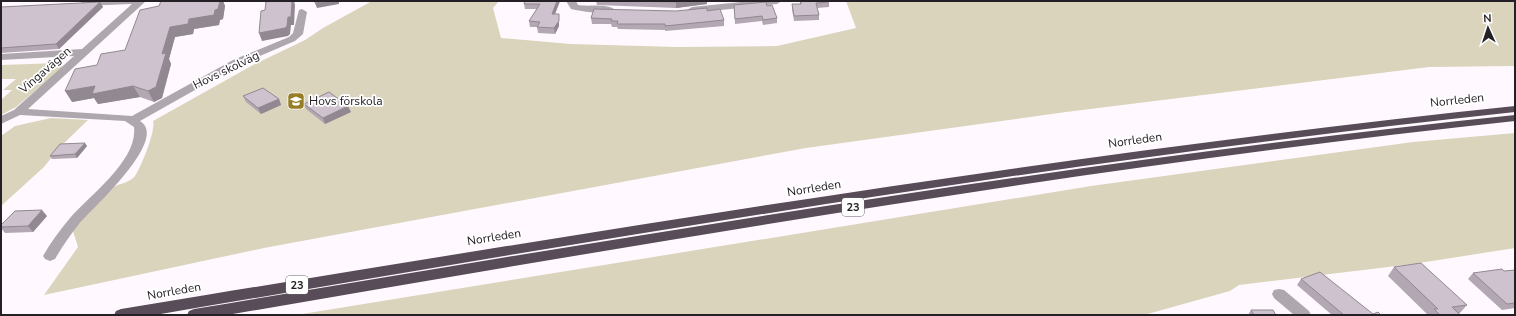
<svg xmlns="http://www.w3.org/2000/svg" width="1516" height="316" viewBox="0 0 1516 316" font-family="'Nunito Sans',sans-serif">
<style>
.green{fill:#dbd4bc}
.lines{fill:none;stroke-linecap:round;stroke-linejoin:round}
.minor{fill:#aea8ae;fill-rule:evenodd}
.highway{fill:#574c57;fill-rule:evenodd}
.wall{fill:#b2a7b2}
.shaded-wall{fill:#918891}
.building{fill:#cfc2cf;stroke:#918891}
.labels{text-anchor:middle;dominant-baseline:central;stroke-width:3.5;stroke-linejoin:round;paint-order:stroke}
.shield{fill:#fff;stroke:#666366;stroke-width:1}
.shield-label{font-size:11px;font-weight:bold;fill:#252025}
.street-label{font-size:12px;fill:#252025;stroke:#fff}
.poi-label{font-size:12px;fill:#252025;stroke:#fff;text-anchor:start}
</style>
<rect width="100%" height="100%" fill="#fff9ff"/>
<g class="green">
<path d="M372 1H499L493 8 501 38 571 44 677 47 777 46 856 28 846 1H1515V66L1429 67 1066 112 806 148 264 248 44 295 78 247 73 231C84 216 96 198 113 187 119 184 131 182 135 176 141 167 156 131 153 121L253 65 305 40 323 28Z"/>
<polygon points="58,63 63,67 16,107 1,115 1,100 12,90 3,90 16,79 1,79 1,65"/>
<polygon points="51,118 88,120 60,147 44,167 1,206 1,136 15,126"/>
<polygon points="1515,133 1515,248 1413,264 1239,285 1230,291 1144,315 296,315 1091,186 1413,142"/>
</g>
<g class="lines">
<g class="minor">
<path d="M84 1H146L28 109 132 116 233 60 289 37 293 33 299 10 302 9 307 12 303 34 295 41 241 64 140 121C170 139 92 209 79 224 70 235 62 247 55 259L50 261 45 259 43 256C51 242 60 230 70 218 90 195 138 160 134 127L125 121 20 115 1 124V116L14 110 74 56 1 60V54L82 49 132 4 81 6 79 4Z"/>
<path d="M566 1H576L578 5C588 7 607 3 615 10 608 16 580 11 571 9Z"/>
<polygon points="751,1 782,1 777,4 692,13 687,10 692,7"/>
<polygon points="1279,289 1284,290 1309,311 1311,315 1294,315 1274,298 1272,294 1274,290"/>
</g>
<g class="highway">
<path d="M1515 106V112C1059 161 607 238 155 315H114L116 311 121 309 206 295C641 224 1076 152 1515 106Z"/>
<path d="M1515 115V121C1083 167 655 242 227 315H187L189 311 194 309C633 236 1072 161 1515 115Z"/>
</g>
</g>
<g class="wall">
<polygon points="223,1 225,6 223,19 220,20 219,25 194,29 193,34 175,37 169,59 171,64 162,98 154,102 140,97 98,104 94,98 72,102 97,65 125,50"/>
<polygon points="560,1 555,14 559,19 559,26 555,34 538,33 537,27 530,27 529,21 537,9 525,9 524,4"/>
<polygon points="596,1 707,1 707,4 676,8 597,5"/>
<polygon points="800,1 829,1 829,7 817,8 819,15 819,20 794,21 792,9 792,4 800,4"/>
<polygon points="100,2 103,7 59,49 1,53 1,7"/>
<polygon points="734,5 767,6 777,18 777,23 763,25 762,21 735,24"/>
<polygon points="707,11 724,20 724,26 665,31 665,30 618,29 617,27 612,27 611,24 592,24 591,18"/>
<polygon points="243,96 279,99 281,105 261,114 246,102"/>
<polygon points="304,104 351,112 325,124 306,109"/>
<polygon points="87,146 77,158 52,159 50,156"/>
<polygon points="47,216 33,232 5,233 1,228 1,225"/>
<polygon points="1394,267 1467,305 1459,314 1460,315 1428,315 1388,276"/>
<polygon points="1515,270 1515,308 1502,310 1468,279 1473,273 1504,271"/>
<polygon points="1301,279 1373,314 1381,315 1332,315 1297,285"/>
<polygon points="1251,310 1276,315 1248,315"/>
</g>
<g class="shaded-wall">
<polygon points="220,1 223,1 225,6 223,19 220,20 219,25 194,29 193,34 175,37 169,59 171,64 162,98 154,102 148,91 162,54 170,27 215,10"/>
<polygon points="292,1 294,1 295,5 294,25 291,25 290,34 288,36 262,41 259,33"/>
<polygon points="329,1 339,1 339,4 317,8 315,3"/>
<polygon points="557,1 560,1 553,19 552,14"/>
<polygon points="690,1 707,1 707,4 676,8 676,2"/>
<polygon points="100,2 103,7 59,49 56,44"/>
<polygon points="559,14 559,26 555,34 554,28"/>
<polygon points="95,86 133,86 140,97 98,104 94,98 72,102 65,91"/>
<polygon points="279,99 281,105 261,114 258,108"/>
<polygon points="348,106 351,112 325,124 323,118"/>
<polygon points="85,143 87,146 77,158 75,154"/>
<polygon points="42,210 47,216 33,232 28,226"/>
</g>
<g class="building">
<polygon points="161,1 220,1 218,9 215,10 214,15 189,19 188,24 170,27 162,54 166,53 156,87 148,91 133,86 92,94 95,86 65,91 75,69 97,65 101,54 125,50 140,10 159,6"/>
<polygon points="270,1 292,1 291,17 288,17 287,26 285,28 259,33 261,11 265,10 266,2"/>
<polygon points="315,1 329,1 315,3"/>
<polygon points="525,1 557,1 552,14 559,14 559,21 554,28 537,27 540,22 529,21 540,4 524,4"/>
<polygon points="629,1 690,1 676,2"/>
<polygon points="801,1 829,1 829,2 816,3 819,15 794,16 792,4 801,4"/>
<polygon points="100,2 56,44 1,48 1,7"/>
<polygon points="766,2 767,6 772,5 777,18 763,20 762,16 735,19 734,5"/>
<polygon points="707,8 707,11 720,9 724,20 665,26 665,24 617,24 618,21 611,21 612,19 591,18 594,9 676,11"/>
<polygon points="263,88 279,99 258,108 243,96"/>
<polygon points="329,92 348,106 323,118 304,104"/>
<polygon points="85,143 75,154 50,156 60,144"/>
<polygon points="42,210 28,226 1,227 1,225 15,211"/>
<polygon points="1421,263 1467,305 1452,307 1460,315 1440,315 1434,309 1438,309 1394,267"/>
<polygon points="1502,269 1504,271 1515,270 1515,303 1507,304 1473,273"/>
<polygon points="1320,272 1373,314 1378,312 1381,315 1344,315 1301,279"/>
<polygon points="1251,310 1273,310 1276,315 1254,315"/>
</g>
<defs>
<symbol id="school-square" viewBox="-11 -11 22 22"><rect x="-9" y="-9" width="18" height="18" rx="4" fill="#977d25" stroke="#fff"/><path d="M0-5L7-2L0 1L-7-2ZM-4 1L0 2.5L4 1V4Q0 6-4 4Z" fill="#fff"/></symbol>
</defs>
<g fill-rule="evenodd">
<use href="#school-square" x="286" y="91" width="20" height="20"/>
</g>
<g class="labels">
<g class="shield">
<rect x="842" y="198" width="22" height="18" rx="3"/>
<rect x="286" y="276" width="22" height="18" rx="3"/>
</g>
<g class="shield-label">
<text x="853" y="207">23</text>
<text x="297" y="285">23</text>
</g>
<g class="street-label">
<text transform="translate(45 70) rotate(-41)">Vingavägen</text>
<text transform="translate(226 70) rotate(-26)">Hovs skolväg</text>
<text transform="translate(1457 100) rotate(-6)">Norrleden</text>
<text transform="translate(1135 140) rotate(-8)">Norrleden</text>
<text transform="translate(814 188) rotate(-9)">Norrleden</text>
<text transform="translate(494 237) rotate(-9)">Norrleden</text>
<text transform="translate(174 291) rotate(-10)">Norrleden</text>
</g>
<g class="poi-label">
<text x="309" y="101">Hovs förskola</text>
</g>
</g>
<rect width="1516" height="316" fill="none" stroke="#252025" stroke-width="4"/>
<g transform="translate(1488 28) rotate(357)" stroke="#ffffff" stroke-width="3" paint-order="stroke">
<path d="M0-3L7 15L0 10L-7 15Z" fill="#252025"/>
<text y="-6" font-size="11" font-weight="bold" text-anchor="middle" fill="#252025">N</text>
</g>
</svg>
